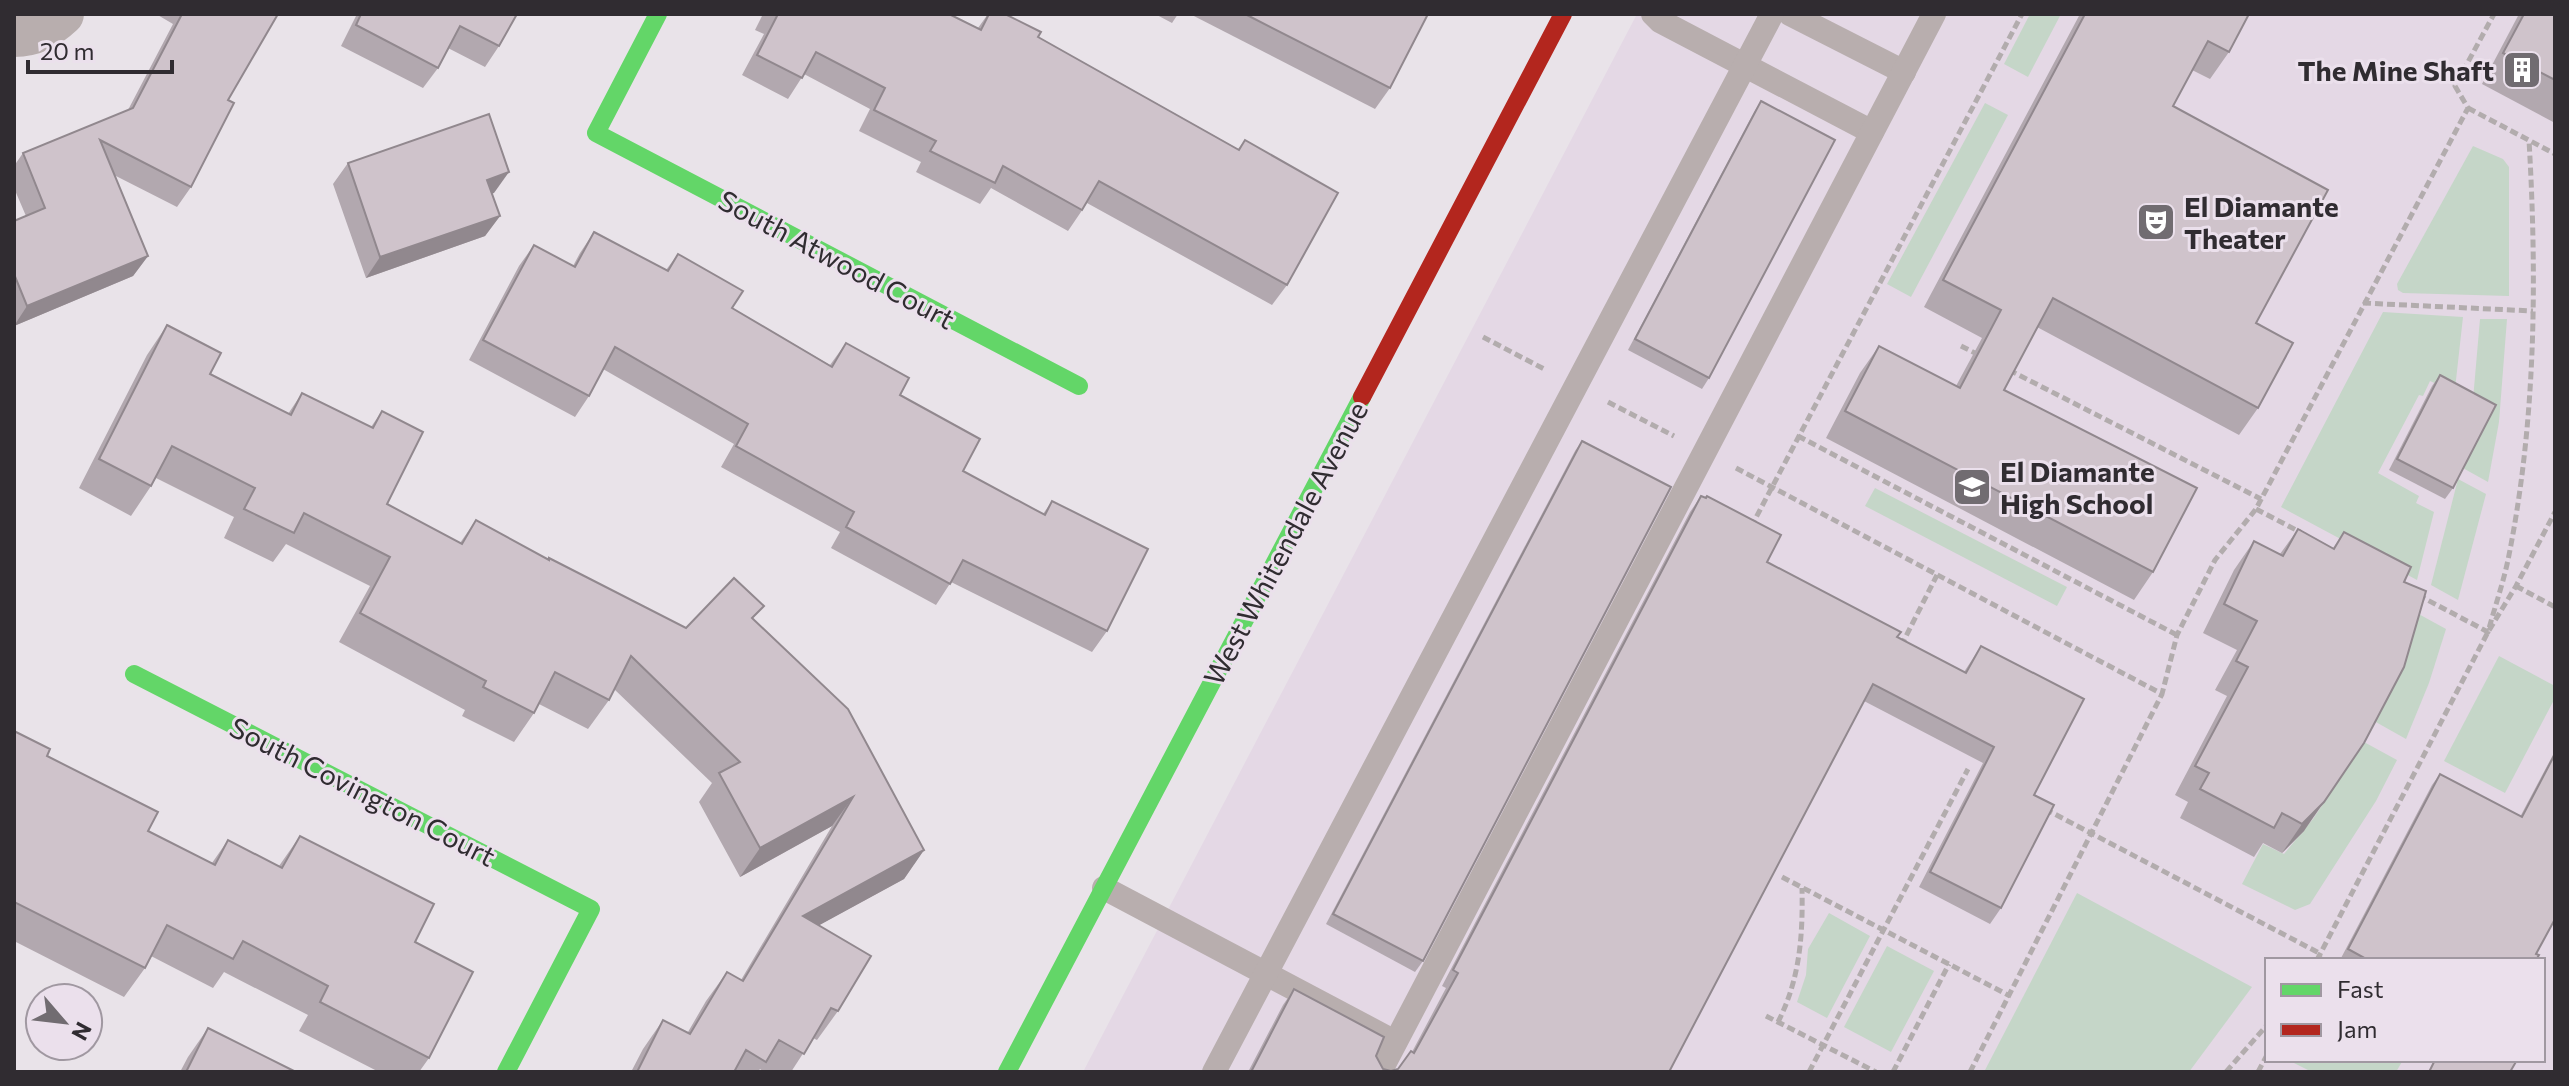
<svg xmlns="http://www.w3.org/2000/svg" width="2569" height="1086" viewBox="0 0 2569 1086" font-family="Commissioner,sans-serif">
<style>
.built{fill:#e4d8e5;fill-rule:evenodd}
.green{fill:#c5d6c8}
.lines{fill:none;stroke-linecap:round;stroke-linejoin:round}
.path{stroke:#b2acad;stroke-width:5;stroke-dasharray:8 4;stroke-linecap:butt}
.lane{stroke:#b8aeae;stroke-width:24}
.street{stroke:#b8aeae;stroke-width:44}
.fast{stroke:#63d668;stroke-width:18}
.jam{stroke:#b3261e;stroke-width:18}
.wall{fill:#b2a8af}
.shaded-wall{fill:#91888e}
.building{fill:#cfc3cb;stroke:#91888e;stroke-width:2}
.labels{text-anchor:middle;dominant-baseline:central;stroke-width:6;stroke-linejoin:round;paint-order:stroke}
.poi-label{font-size:28px;font-weight:bold;fill:#302c31;stroke:#ebe0ec;text-anchor:start}
.street-label{font-size:28px;fill:#302c31;stroke:#ebe0ec}
</style>
<rect width="100%" height="100%" fill="#e9e3e9"/>
<path class="built" d="M1637 14H2555V1072H1083ZM2267 960H2543V1060H2267Z"/>
<g class="green">
<polygon points="2030,14 2061,14 2028,77 2004,64"/>
<polygon points="1985,103 2008,115 1911,297 1887,284"/>
<polygon points="2473,146 2503,159 2509,167 2509,296 2403,293 2398,290 2397,284"/>
<polygon points="2383,312 2463,317 2455,389 2450,390 2430,381 2423,396 2419,395 2378,473 2419,496 2416,503 2434,512 2417,580 2281,507"/>
<polygon points="2480,319 2507,319 2499,422 2488,482 2461,467 2472,411"/>
<polygon points="2458,479 2486,494 2458,600 2431,585"/>
<polygon points="1875,488 2067,587 2057,606 1865,506"/>
<polygon points="2393,600 2446,629 2429,683 2406,739 2374,721"/>
<polygon points="2499,656 2555,686 2555,698 2505,793 2444,761"/>
<polygon points="2364,742 2397,760 2376,801 2310,904 2295,910 2242,884 2263,844 2284,854 2313,819"/>
<polygon points="2077,893 2252,987 2189,1072 1984,1072"/>
<polygon points="1829,913 1870,936 1827,1018 1797,1002 1806,975 1808,949"/>
<polygon points="1887,946 1934,971 1891,1052 1844,1027"/>
<polygon points="2403,1060 2396,1072 2312,1072 2290,1061"/>
</g>
<g class="lines">
<g class="path">
<polyline points="2468,108 2555,154"/>
<polyline points="2363,303 2533,311"/>
<polyline points="1483,337 1546,370"/>
<polyline points="1961,346 1979,355"/>
<polyline points="2009,370 2261,499"/>
<polyline points="1608,402 1674,436"/>
<polyline points="1798,436 2177,635"/>
<polyline points="1736,468 2162,694 2177,635 2215,560 2256,509 2468,108 2455,86 2494,14"/>
<polyline points="2256,509 2300,532"/>
<polyline points="1751,527 2022,14"/>
<polyline points="2516,586 2555,607"/>
<path d="M2418 595 2488 632C2495 606 2504 581 2509 555 2536 419 2537 278 2529 140"/>
<polyline points="1901,646 1937,575"/>
<polyline points="2045,809 2321,954 2319,956"/>
<polyline points="1782,877 2010,996"/>
<polyline points="2317,960 2488,632 2516,586 2555,512"/>
<polyline points="1766,1016 1876,1072"/>
<path d="M1778 1022C1800 979 1803 935 1802 888"/>
<polyline points="1809,1072 1968,769"/>
<polyline points="1893,1072 1949,964"/>
<polyline points="1970,1072 2162,694"/>
<polyline points="2226,1072 2267,1025"/>
<polyline points="2258,1072 2267,1055"/>
</g>
<g class="lane">
<polyline points="1653,14 1660,21 1872,132"/>
<polyline points="1790,14 1904,72"/>
<polyline points="1104,888 1395,1042"/>
<polyline points="1214,1072 1772,14"/>
<polyline points="1380,1072 1934,14"/>
</g>
<path class="street" d="M14 35C34 35 48 27 62 14"/>
<g class="fast">
<polyline points="658,14 596,133 1079,386"/>
<polyline points="134,674 591,909 506,1072"/>
<polyline points="1007,1072 1362,397"/>
</g>
<polyline class="jam" points="1362,397 1563,14"/>
</g>
<g class="wall">
<polygon points="156,14 278,14 228,100 191,187 177,207 114,175 148,256 133,276 14,326 14,221 26,216 14,188 14,166 23,153 128,110 173,24"/>
<polygon points="357,14 517,14 499,46 485,67 448,48 438,68 423,88 341,46"/>
<polygon points="763,14 949,14 978,28 988,14 1005,14 1038,37 1238,149 1245,140 1287,285 1272,305 1087,203 1068,231 991,188 980,204 916,172 921,162 859,131 870,109 804,74 788,99 742,75 764,34 755,30"/>
<polygon points="1155,14 1178,14 1172,23"/>
<polygon points="1190,14 1428,14 1390,88 1375,109"/>
<polygon points="2080,14 2249,14 2229,52 2210,79 2192,70 2173,106 2256,323 2258,408 2239,435 2037,327 2004,390 2153,572 2134,600 1826,438 1860,373 1879,346 1956,386 1982,338 1924,307"/>
<polygon points="2519,14 2555,14 2555,123 2482,84"/>
<polygon points="1761,101 1709,378 1702,389 1628,350 1754,112"/>
<polygon points="348,163 494,193 492,193 500,216 485,236 366,278 333,184"/>
<polygon points="594,232 666,270 678,254 732,308 830,365 846,343 900,395 963,471 1043,514 1052,501 1107,631 1092,652 951,582 936,605 831,548 840,532 721,467 734,444 603,369 589,396 575,417 469,360 519,266 534,245 573,266 580,253"/>
<polygon points="167,325 210,374 288,414 302,393 371,427 382,411 387,504 460,543 476,520 548,560 686,628 754,620 924,850 904,879 819,925 838,1011 817,1040 813,1038 791,1072 764,1072 760,1069 758,1072 631,1072 643,1049 663,1020 688,1032 706,1001 727,972 741,980 832,826 740,877 699,802 712,783 614,689 609,700 588,729 539,704 534,713 514,742 462,716 465,710 339,642 370,586 286,544 273,562 224,538 234,517 156,478 151,486 131,516 79,488 147,355"/>
<polygon points="2440,375 2453,488 2445,499 2389,470 2432,386"/>
<polygon points="1582,441 1423,961 1415,972 1326,924 1575,451"/>
<polygon points="1701,496 1767,562 1897,637 1964,672 1981,646 2034,795 2001,908 1990,924 1919,887 1983,763 1864,701 1669,1072 1248,1072 1283,1005 1294,989 1376,1056 1383,1069 1391,1071 1398,1069 1412,1052 1446,988 1442,986 1690,512"/>
<polygon points="2298,529 2333,548 2344,532 2404,582 2304,831 2282,853 2263,843 2254,857 2180,818 2188,802 2175,795 2227,696 2215,690 2237,650 2203,633 2234,570 2254,541 2280,554"/>
<polygon points="14,731 148,831 212,863 228,840 279,866 300,836 415,942 429,1058 419,1072 379,1072 299,1031 308,1015 224,972 213,988 151,956 145,968 124,997 14,941"/>
<polygon points="2555,751 2555,919 2536,954 2536,960 2340,960 2432,785 2440,774 2520,817"/>
<polygon points="208,1028 296,1072 180,1072 188,1057"/>
</g>
<g class="shaded-wall">
<polygon points="509,172 494,193 473,200 487,180"/>
<polygon points="500,216 485,236 366,278 380,257"/>
<polygon points="148,256 133,276 14,326 27,306"/>
<polygon points="853,797 832,826 740,877 760,848"/>
<polygon points="2324,802 2304,831 2282,853 2302,824"/>
<polygon points="924,850 904,879 783,945 803,916"/>
</g>
<g class="building">
<polygon points="182,14 278,14 228,100 234,103 191,187 100,140 148,256 27,306 14,274 14,221 45,208 23,153 133,108"/>
<polygon points="361,14 517,14 499,46 460,26 438,68 356,25"/>
<polygon points="778,14 949,14 981,30 989,14 1005,14 1041,32 1038,37 1239,150 1245,140 1338,193 1287,285 1099,181 1082,210 1003,166 995,183 930,151 936,141 874,110 885,88 816,52 802,78 757,55"/>
<polygon points="1245,14 1428,14 1390,88"/>
<polygon points="2085,14 2249,14 2229,52 2208,41 2173,106 2328,190 2256,323 2293,343 2258,408 2053,298 2004,390 2197,488 2153,572 1845,411 1879,346 1960,388 2001,310 1943,280"/>
<polygon points="2524,14 2555,14 2555,80 2503,53"/>
<polygon points="1761,101 1835,140 1709,378 1635,339"/>
<polygon points="489,114 509,172 487,180 500,216 380,257 348,163"/>
<polygon points="594,232 668,271 678,254 743,291 732,308 832,367 846,343 909,378 900,395 980,439 963,471 1045,515 1052,501 1148,549 1107,631 963,560 950,584 846,527 854,512 736,446 748,424 615,347 589,396 483,340 534,245 575,267"/>
<polygon points="167,325 221,353 210,374 291,415 302,393 373,428 382,411 423,432 387,504 462,544 476,520 549,560 549,558 686,628 734,578 764,606 752,618 848,709 924,850 803,916 871,956 838,1011 831,1008 804,1054 779,1040 766,1062 746,1050 734,1072 637,1072 663,1020 690,1034 727,972 743,981 853,797 760,848 719,773 740,762 631,656 609,700 555,672 534,713 483,687 486,681 360,613 390,557 304,513 294,533 244,509 255,488 172,446 151,486 99,459"/>
<polygon points="2440,375 2496,405 2453,488 2397,459"/>
<polygon points="1582,441 1671,487 1423,961 1333,914"/>
<polygon points="1701,496 1706,498 1707,496 1781,535 1767,562 1901,632 1897,637 1966,673 1981,646 2084,699 2034,795 2054,805 2001,908 1930,872 1994,747 1873,684 1669,1072 1251,1072 1294,989 1384,1037 1376,1056 1383,1069 1391,1071 1398,1069 1411,1051 1414,1053 1458,973 1453,970"/>
<polygon points="2298,529 2334,549 2344,532 2411,567 2404,582 2426,591 2404,667 2364,743 2324,802 2302,824 2282,813 2274,828 2200,789 2209,773 2195,766 2248,667 2236,661 2257,621 2224,604 2254,541 2283,556"/>
<polygon points="14,731 50,749 47,756 158,812 148,831 215,865 228,840 282,868 300,836 434,904 415,942 473,972 429,1058 320,1002 328,986 243,941 233,959 167,925 145,968 14,902"/>
<polygon points="2555,754 2555,919 2536,954 2539,955 2536,960 2368,960 2348,949 2440,774 2522,817"/>
<polygon points="208,1028 296,1072 186,1072"/>
<polygon points="2435,1060 2517,1060 2510,1072 2429,1072"/>
</g>
<defs>
<symbol id="building-square" viewBox="-11 -11 22 22"><rect x="-9" y="-9" width="18" height="18" rx="4" fill="#716c71" stroke="#ebe0ec"/><path d="M-4-6H4V6H1V3H-1V6H-4ZM-2.5-4.3h1.7v1.8h-1.7ZM.8-4.3h1.7v1.8H.8ZM-2.5-1h1.7V.8h-1.7ZM.8-1h1.7V.8H.8Z" fill="#fff"/></symbol>
<symbol id="theatre-square" viewBox="-11 -11 22 22"><rect x="-9" y="-9" width="18" height="18" rx="4" fill="#716c71" stroke="#ebe0ec"/><path d="M-5-5.5Q0-4 5-5.5V0Q5 5 0 6Q-5 5-5 0ZM-3.3-2.5H-1v1.5H-3.3ZM1-2.5H3.3v1.5H1ZM-2.8 1Q0 5.5 2.8 1Z" fill="#fff"/></symbol>
<symbol id="school-square" viewBox="-11 -11 22 22"><rect x="-9" y="-9" width="18" height="18" rx="4" fill="#716c71" stroke="#ebe0ec"/><path d="M0-5L7-2L0 1L-7-2ZM-4 1L0 2.5L4 1V4Q0 6-4 4Z" fill="#fff"/></symbol>
</defs>
<g fill-rule="evenodd">
<use href="#building-square" x="2500" y="48" width="44" height="44"/>
<use href="#theatre-square" x="2134" y="200" width="44" height="44"/>
<use href="#school-square" x="1950" y="465" width="44" height="44"/>
</g>
<g class="labels">
<g class="poi-label">
<text x="2494" y="70" text-anchor="end">The Mine Shaft</text>
<text x="2184" y="206">El Diamante<tspan x="2184" dy="32">Theater</tspan></text>
<text x="2000" y="471">El Diamante<tspan x="2000" dy="32">High School</tspan></text>
</g>
<g class="street-label">
<text transform="translate(837 259) rotate(28)">South Atwood Court</text>
<text transform="translate(1285 543) rotate(-62)">West Whitendale Avenue</text>
<text transform="translate(363 791) rotate(27)">South Covington Court</text>
</g>
</g>
<rect width="2569" height="1086" fill="none" stroke="#302c31" stroke-width="32"/>
<rect x="2265" y="958" width="280" height="104" fill="#ebe0ec" stroke="#a098a1" stroke-width="2"/>
<rect x="2281" y="984" width="40" height="12" fill="#63d668" stroke="#a098a1" stroke-width="2"/>
<text x="2337" y="998" font-size="24" fill="#302c31">Fast</text>
<rect x="2281" y="1024" width="40" height="12" fill="#b3261e" stroke="#a098a1" stroke-width="2"/>
<text x="2337" y="1038" font-size="24" fill="#302c31">Jam</text>
<g transform="translate(64 1022) rotate(118)"><circle r="38" fill="#ebe0ec" stroke="#a098a1" stroke-width="2"/>
<path d="M0-6L14 30L0 20L-14 30Z" fill="#716c71"/>
<text y="-12" font-size="22" font-weight="bold" text-anchor="middle" fill="#302c31">N</text>
</g>
<path d="M28 60v12h144v-12" fill="none" stroke="#302c31" stroke-width="4"/>
<text x="40" y="60" font-size="24" fill="#302c31" stroke="#ebe0ec" stroke-width="6" paint-order="stroke">20 m</text>
</svg>
